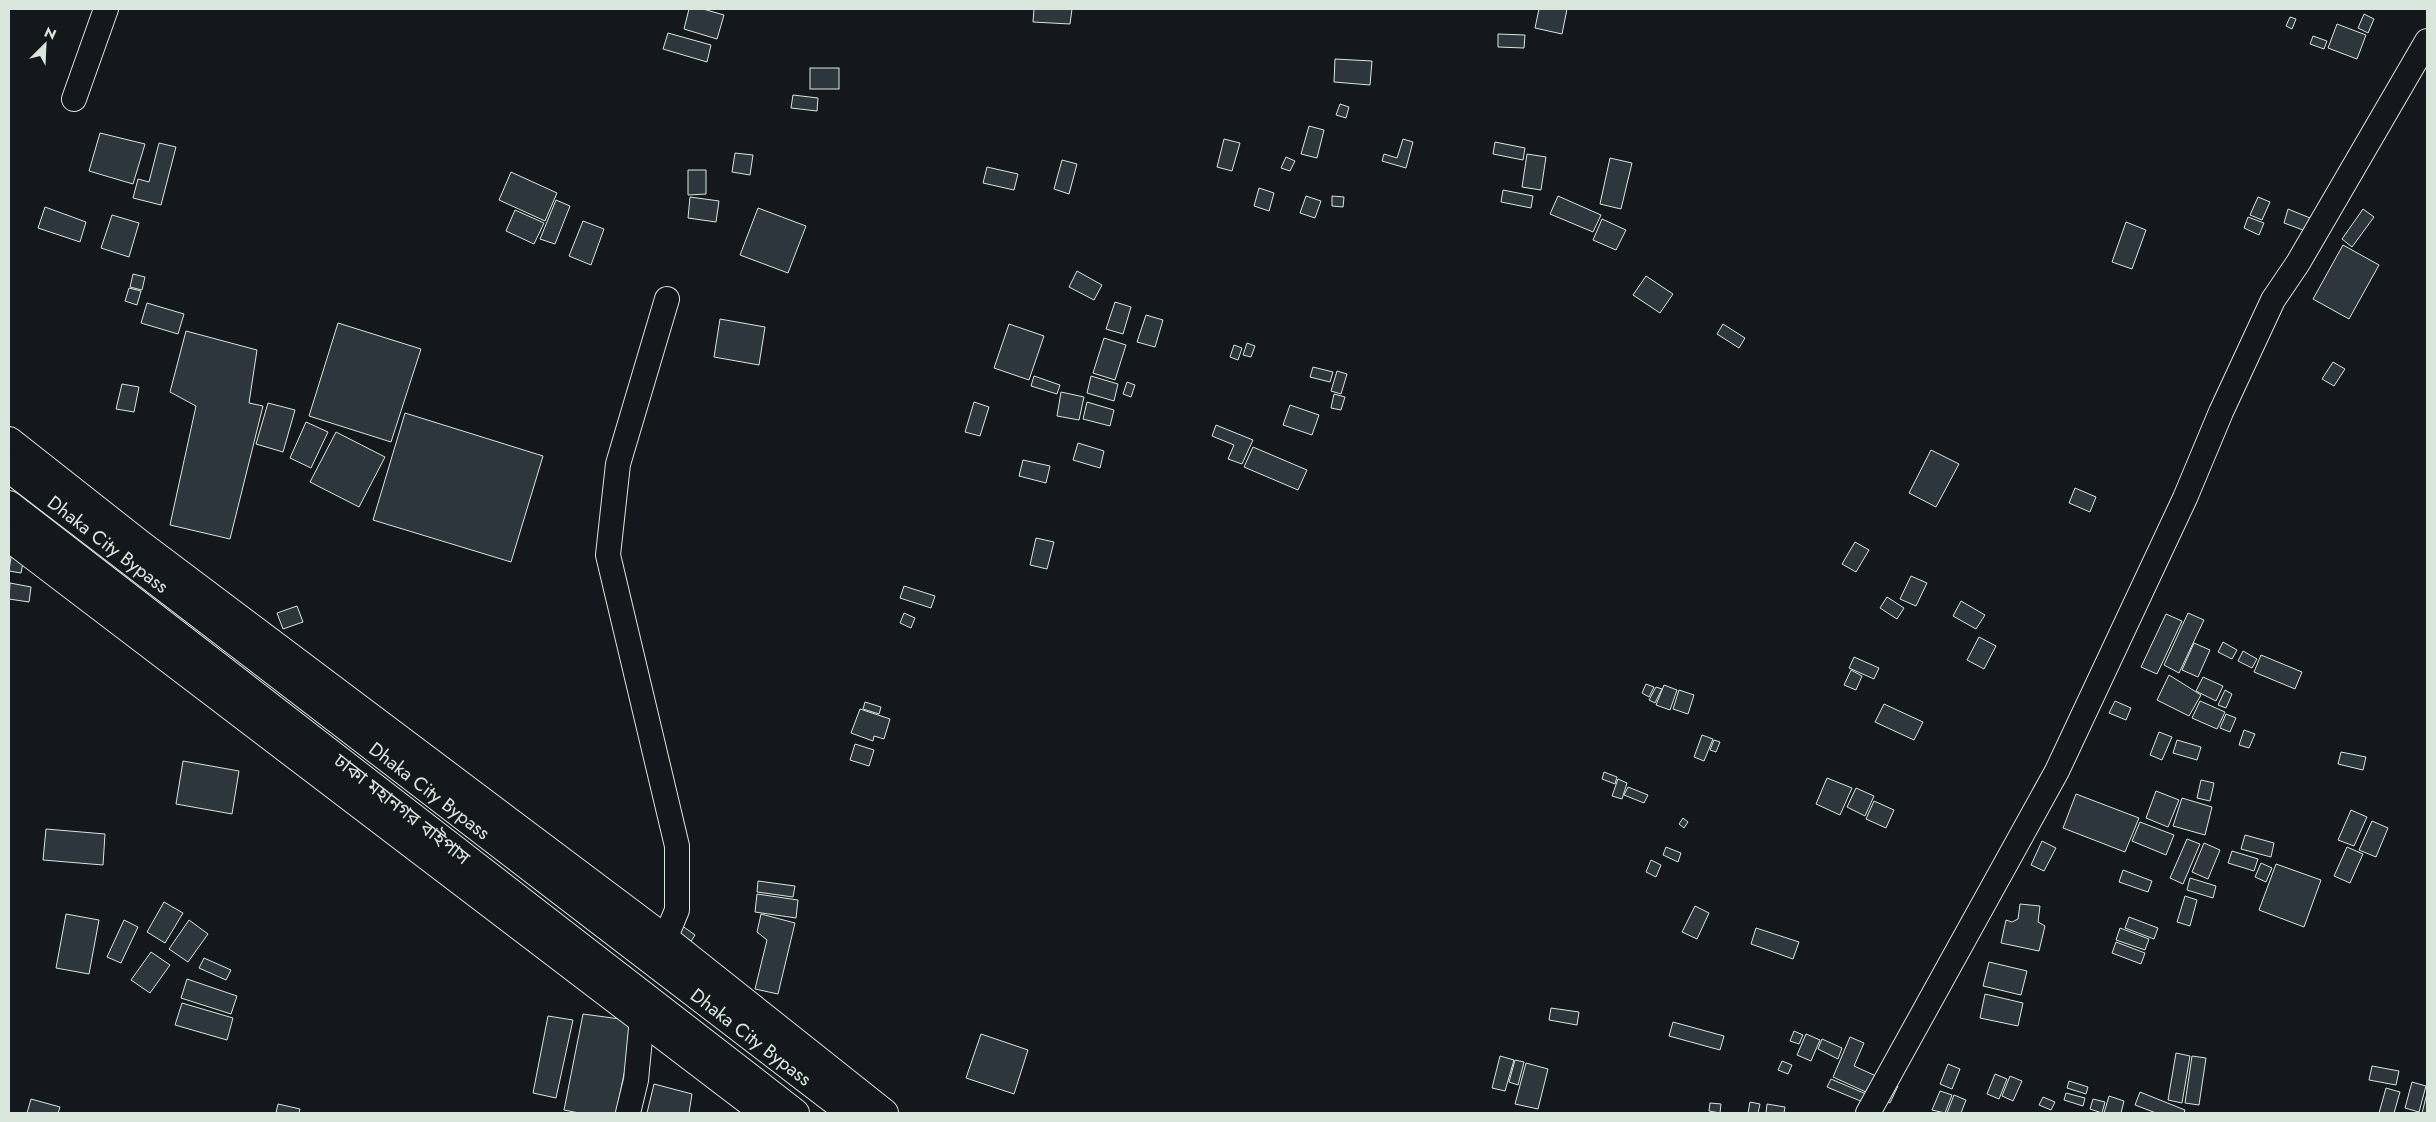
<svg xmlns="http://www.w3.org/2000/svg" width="2436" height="1122" viewBox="0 0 2436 1122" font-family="Jost,'Noto Sans Bengali',sans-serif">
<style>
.building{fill:#2c363c;stroke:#d8e6dc}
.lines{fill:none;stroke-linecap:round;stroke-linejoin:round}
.minor-casing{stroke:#d8e6dc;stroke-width:26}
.major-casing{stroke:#d8e6dc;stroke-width:30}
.highway-casing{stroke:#d8e6dc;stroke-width:30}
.minor{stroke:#14181c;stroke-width:24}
.major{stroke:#14181c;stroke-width:28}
.highway{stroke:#14181c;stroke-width:28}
.labels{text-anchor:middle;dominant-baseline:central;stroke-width:4;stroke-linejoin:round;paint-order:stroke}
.street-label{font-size:19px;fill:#d8e6dc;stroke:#14181c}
</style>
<rect width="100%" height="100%" fill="#14181c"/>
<g class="building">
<polygon points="689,9 703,9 724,15 717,39 684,29"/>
<polygon points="1034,9 1072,9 1070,24 1033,22"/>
<polygon points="1539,9 1567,9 1562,34 1535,28"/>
<polygon points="2364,14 2374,19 2368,33 2358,28"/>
<polygon points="2290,17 2296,19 2292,29 2286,26"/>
<polygon points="2337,24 2366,35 2357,59 2328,48"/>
<polygon points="668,33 711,45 707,62 663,49"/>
<polygon points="1498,34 1525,35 1524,48 1498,47"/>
<polygon points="2313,36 2327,41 2324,49 2310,44"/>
<polygon points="1335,59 1372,61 1370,85 1334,82"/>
<rect x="810" y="68" width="29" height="21"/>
<polygon points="793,95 818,98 817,111 791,108"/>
<polygon points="1340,104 1349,107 1346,118 1336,115"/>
<polygon points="1309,126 1324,130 1317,158 1301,154"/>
<polygon points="100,133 145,144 133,184 89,171"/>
<polygon points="1224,139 1240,143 1232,171 1217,167"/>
<polygon points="1403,139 1413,142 1406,168 1382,161 1384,154 1397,158"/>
<polygon points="1495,142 1525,148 1523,160 1493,154"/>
<polygon points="159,143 176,147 161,205 133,198 138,179 149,182"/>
<polygon points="735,153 753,155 750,175 732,172"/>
<polygon points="1527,154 1546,157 1541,190 1522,187"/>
<polygon points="1286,157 1295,161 1290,171 1281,168"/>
<polygon points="1610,158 1632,163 1621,209 1600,204"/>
<polygon points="1062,160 1077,164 1069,194 1054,189"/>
<polygon points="987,167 1018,174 1014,190 983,183"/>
<polygon points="688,170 706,170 706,194 688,195"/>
<polygon points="511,172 557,193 545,221 499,200"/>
<polygon points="1259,188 1274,193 1269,211 1254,206"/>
<polygon points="1503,190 1533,196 1531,208 1501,202"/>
<polygon points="1306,196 1321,201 1315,218 1300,213"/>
<polygon points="1332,196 1344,197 1343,207 1332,206"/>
<polygon points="1558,196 1601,215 1593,232 1550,214"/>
<polygon points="690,197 719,201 716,222 688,218"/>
<polygon points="2258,197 2270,202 2262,220 2250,215"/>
<polygon points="556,200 570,206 555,244 540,239"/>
<polygon points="45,207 86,222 80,242 38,228"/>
<polygon points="758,208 806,226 788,273 740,255"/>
<polygon points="2288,209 2320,222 2298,241 2303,230 2284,223"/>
<polygon points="2363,209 2374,217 2352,247 2342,239"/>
<polygon points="515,210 544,223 534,244 506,231"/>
<polygon points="112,215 139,223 129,257 101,248"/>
<polygon points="2248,217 2264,223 2259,235 2244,228"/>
<polygon points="1602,219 1626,230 1616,250 1593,240"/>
<polygon points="583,221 604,229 591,265 569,256"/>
<polygon points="2126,222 2146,230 2132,269 2112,262"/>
<polygon points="2343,245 2379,265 2349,319 2313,299"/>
<polygon points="1077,271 1102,285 1094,300 1069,287"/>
<polygon points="133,274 145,277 142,290 130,287"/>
<polygon points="1646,276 1673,294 1660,313 1633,295"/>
<polygon points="129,288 141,291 137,305 125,301"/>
<polygon points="1115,302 1131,307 1123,334 1106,329"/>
<polygon points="147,303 184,314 178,334 141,323"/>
<polygon points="1146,315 1163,320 1155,347 1137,342"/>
<polygon points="720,319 765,327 759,365 714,357"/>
<polygon points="338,323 421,349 391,442 309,416"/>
<polygon points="1009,324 1044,336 1029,380 994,368"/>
<polygon points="1723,324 1745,338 1739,348 1717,334"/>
<polygon points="186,331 257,350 249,403 263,406 230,539 170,525 196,406 170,392"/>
<polygon points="1104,338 1126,345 1115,380 1093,373"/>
<polygon points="1247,343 1255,346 1251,357 1243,355"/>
<polygon points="1234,345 1242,348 1238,360 1230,357"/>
<polygon points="2333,362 2345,369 2334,386 2322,379"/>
<polygon points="1313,367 1333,372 1330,382 1310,377"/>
<polygon points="1337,371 1347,374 1341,394 1331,391"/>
<polygon points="1034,376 1060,385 1057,394 1031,386"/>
<polygon points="1091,376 1118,384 1114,401 1087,393"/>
<polygon points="1127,382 1135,385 1131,397 1123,394"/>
<polygon points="122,384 139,387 134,412 116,409"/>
<polygon points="1061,392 1084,397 1079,420 1057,416"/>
<polygon points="1334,394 1345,397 1341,410 1331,408"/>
<polygon points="974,402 989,407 980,436 965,432"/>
<polygon points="1087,402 1114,410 1110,426 1083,419"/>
<polygon points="268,403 295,410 283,452 256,444"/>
<polygon points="1290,405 1319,415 1312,435 1283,425"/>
<polygon points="405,413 543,456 511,562 373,520"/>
<polygon points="306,422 328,432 311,468 290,458"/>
<polygon points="1216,425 1253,440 1242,464 1228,459 1234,445 1212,436"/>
<polygon points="336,432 385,457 359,507 310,482"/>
<polygon points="1078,443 1104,451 1100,468 1073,460"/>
<polygon points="1253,447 1307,470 1298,490 1244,467"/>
<polygon points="1931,450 1959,464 1936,507 1909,493"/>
<polygon points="1023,460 1050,466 1046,483 1019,476"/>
<polygon points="2075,488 2096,497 2090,512 2069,503"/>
<polygon points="1036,538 1054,542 1047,569 1030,565"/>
<polygon points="1855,542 1869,550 1856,572 1842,564"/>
<polygon points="12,550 25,552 21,573 9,571"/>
<polygon points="1911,576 1927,583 1916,606 1900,599"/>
<polygon points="10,583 31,587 29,602 9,599"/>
<polygon points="904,586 935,596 931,608 900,598"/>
<polygon points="1887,597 1904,608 1897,619 1880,608"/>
<polygon points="1961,601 1985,615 1976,629 1953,616"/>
<polygon points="297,606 303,622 283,629 277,613"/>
<polygon points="904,613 915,618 911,628 900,623"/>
<polygon points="2188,613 2204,620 2179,673 2164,665"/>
<polygon points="2166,614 2182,621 2157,674 2141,667"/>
<polygon points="1979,637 1996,646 1984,669 1967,660"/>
<polygon points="2223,642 2237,650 2232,659 2218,652"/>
<polygon points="2194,643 2210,650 2198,677 2182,670"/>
<polygon points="2243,651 2257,659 2252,668 2238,661"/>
<polygon points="2261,655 2302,672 2295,689 2254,672"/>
<polygon points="1854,657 1879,668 1874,679 1849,668"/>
<polygon points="1851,670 1862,676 1856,690 1844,685"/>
<polygon points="2169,675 2201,695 2189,716 2157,700"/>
<polygon points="2203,677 2223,686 2216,701 2196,691"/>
<polygon points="1646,684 1654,687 1649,697 1642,693"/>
<polygon points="1664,685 1677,690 1670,710 1656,705"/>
<polygon points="1656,687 1662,689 1655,703 1649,700"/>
<polygon points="1679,690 1694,695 1688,714 1673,709"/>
<polygon points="2225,690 2232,694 2226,708 2218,705"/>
<polygon points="2115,701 2131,708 2126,720 2109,713"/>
<polygon points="2200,701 2225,712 2217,729 2192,718"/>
<polygon points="865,702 881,707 879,714 863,709"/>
<polygon points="1884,704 1923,722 1914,740 1875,722"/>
<polygon points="860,709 890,719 884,739 874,736 873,741 851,733"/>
<polygon points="2226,714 2236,718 2230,732 2220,728"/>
<polygon points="2244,730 2255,734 2249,748 2239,745"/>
<polygon points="2159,732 2172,737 2162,760 2150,755"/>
<polygon points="1702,735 1713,739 1704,761 1694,757"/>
<polygon points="1714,740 1720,742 1716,752 1710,750"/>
<polygon points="2177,740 2201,747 2197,760 2173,753"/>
<polygon points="855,744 874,750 869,766 850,760"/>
<polygon points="2341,752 2366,757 2363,770 2338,764"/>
<polygon points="183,761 239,771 232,814 176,804"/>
<polygon points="1604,772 1617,777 1615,784 1602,779"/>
<polygon points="1827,778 1852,788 1840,815 1816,804"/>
<polygon points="1618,779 1627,783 1622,799 1612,796"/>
<polygon points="2201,780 2214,783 2210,801 2197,798"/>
<polygon points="1628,787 1648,795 1644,803 1624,795"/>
<polygon points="1856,788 1874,796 1865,816 1847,807"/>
<polygon points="2156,791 2179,800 2168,827 2146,818"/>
<polygon points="2076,794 2139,818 2125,852 2063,828"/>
<polygon points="2182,798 2212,807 2205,835 2173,826"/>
<polygon points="1874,801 1894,810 1886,828 1866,819"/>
<polygon points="2351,810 2367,817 2354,846 2338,840"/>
<polygon points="1683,818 1688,822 1684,828 1679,824"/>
<polygon points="2372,821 2388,828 2376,857 2359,850"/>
<polygon points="2140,822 2174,835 2166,855 2132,841"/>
<polygon points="46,829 105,834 103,865 43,860"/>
<polygon points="2245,835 2274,843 2271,857 2241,849"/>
<polygon points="2187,839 2200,844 2183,884 2170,878"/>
<polygon points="2042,841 2056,848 2044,871 2031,865"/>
<polygon points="2204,843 2220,850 2208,879 2192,872"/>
<polygon points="1666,847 1681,853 1678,862 1663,855"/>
<polygon points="2347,847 2363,854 2350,883 2334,876"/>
<polygon points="2232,851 2258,859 2254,871 2228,863"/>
<polygon points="1651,860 1661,865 1656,877 1646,872"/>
<polygon points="2261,863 2272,868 2266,882 2255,877"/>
<polygon points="2276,864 2321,880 2304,927 2259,910"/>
<polygon points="2123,870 2152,881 2148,892 2119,882"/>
<polygon points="2190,878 2216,886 2213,898 2187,890"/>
<polygon points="758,881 795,886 793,897 757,892"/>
<polygon points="757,894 798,900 796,918 755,912"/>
<polygon points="2185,896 2197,900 2190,926 2177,922"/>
<polygon points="164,902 183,913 165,943 147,932"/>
<polygon points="2020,904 2040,906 2038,922 2045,926 2039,951 2001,943 2006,920 2012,922 2018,919"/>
<polygon points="1695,906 1709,913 1697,939 1682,932"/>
<polygon points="66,914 99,920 89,974 56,968"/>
<polygon points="761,914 795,923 778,994 755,989 767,940 757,932"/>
<polygon points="2129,917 2158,928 2154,939 2125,928"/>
<polygon points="124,920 138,927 121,963 107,957"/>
<polygon points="189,920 208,934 188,962 169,949"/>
<polygon points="681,925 695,935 690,943 675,934"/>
<polygon points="1756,928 1799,942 1793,959 1751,944"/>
<polygon points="2120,928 2149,939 2145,950 2116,940"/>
<polygon points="2116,942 2145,953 2141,964 2112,953"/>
<polygon points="151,952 170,965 150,993 131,980"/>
<polygon points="204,958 231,970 226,980 199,968"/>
<polygon points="1989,962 2027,971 2021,995 1983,986"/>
<polygon points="187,979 237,996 231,1014 181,998"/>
<polygon points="1985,994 2023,1003 2018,1026 1980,1018"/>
<polygon points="182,1003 233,1018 227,1040 175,1025"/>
<polygon points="1551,1008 1579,1012 1577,1025 1549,1020"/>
<polygon points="583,1014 635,1021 616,1113 579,1113 564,1110"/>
<polygon points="548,1016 573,1020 556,1098 533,1093"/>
<polygon points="1673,1022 1724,1036 1720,1050 1669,1036"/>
<polygon points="1794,1031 1803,1035 1799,1044 1790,1041"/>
<polygon points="981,1034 1028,1050 1014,1094 966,1078"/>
<polygon points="1806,1034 1820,1040 1811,1061 1797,1055"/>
<polygon points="1850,1037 1864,1043 1854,1066 1898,1086 1890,1103 1833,1077"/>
<polygon points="1822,1039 1842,1048 1838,1059 1818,1049"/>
<polygon points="2176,1053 2190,1056 2182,1103 2168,1100"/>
<polygon points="1500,1056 1514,1060 1505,1091 1492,1088"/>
<polygon points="2192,1056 2206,1058 2199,1105 2185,1103"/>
<polygon points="1515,1060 1524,1062 1518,1085 1509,1082"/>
<polygon points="1782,1061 1792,1065 1788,1074 1778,1070"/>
<polygon points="1526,1063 1548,1069 1538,1109 1515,1104"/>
<polygon points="1948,1064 1960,1069 1952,1089 1940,1084"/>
<polygon points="2372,1066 2399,1071 2396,1085 2369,1080"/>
<polygon points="1995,1074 2007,1079 1999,1099 1987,1094"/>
<polygon points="2010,1076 2022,1081 2013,1101 2002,1096"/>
<polygon points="1831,1079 1873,1097 1870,1105 1827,1087"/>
<polygon points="2069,1081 2088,1087 2086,1094 2067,1088"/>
<polygon points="2412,1082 2426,1086 2419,1112 2405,1108"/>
<polygon points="654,1084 692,1094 689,1113 647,1113"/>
<polygon points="2386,1088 2400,1092 2394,1113 2379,1113"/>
<polygon points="1940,1091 1952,1095 1945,1113 1932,1110"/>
<polygon points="2140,1092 2185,1110 2184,1113 2156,1113 2135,1105"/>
<polygon points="2066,1093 2085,1098 2083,1106 2064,1100"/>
<polygon points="2427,1093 2427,1113 2422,1113"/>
<polygon points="1954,1095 1966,1100 1961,1113 1947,1113"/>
<polygon points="2109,1096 2124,1101 2121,1113 2104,1113"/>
<polygon points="2043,1097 2055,1102 2051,1110 2039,1105"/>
<polygon points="31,1099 60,1107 58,1113 27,1113"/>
<polygon points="2093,1099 2105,1102 2102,1113 2090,1109"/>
<polygon points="1750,1102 1760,1104 1758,1113 1748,1113"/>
<polygon points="1710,1103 1721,1104 1720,1113 1709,1111"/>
<polygon points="278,1104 300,1109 299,1113 276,1113"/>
<polygon points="1767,1104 1785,1107 1784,1113 1766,1113"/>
</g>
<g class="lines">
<defs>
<g id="minor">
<polyline points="74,99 106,9"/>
<polyline points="665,939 677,910 677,846 608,555 618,464 667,299"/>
<polyline points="628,1113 636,1080 642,1018"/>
<polyline points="1868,1113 2057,771 2185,498 2221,412 2273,300 2298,263 2427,41"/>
</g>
<g id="major">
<polyline points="9,441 141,545 665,939 884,1113"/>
<polyline points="9,537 765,1113"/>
</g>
<g id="highway">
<path id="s1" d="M9 468 851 1113"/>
<polyline points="9,505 795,1113"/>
</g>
</defs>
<use href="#minor" class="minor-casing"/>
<use href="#major" class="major-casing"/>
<use href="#highway" class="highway-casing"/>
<use href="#minor" class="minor"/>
<use href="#major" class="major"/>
<use href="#highway" class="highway"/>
</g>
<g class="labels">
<g class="street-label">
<text stroke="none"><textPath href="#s1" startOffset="125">Dhaka City Bypass</textPath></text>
<text stroke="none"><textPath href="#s1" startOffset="530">Dhaka City Bypass</textPath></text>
<text transform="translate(402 809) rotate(38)">ঢাকা মহানগর বাইপাস</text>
<text stroke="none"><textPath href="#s1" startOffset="935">Dhaka City Bypass</textPath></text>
</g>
</g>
<rect width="2436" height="1122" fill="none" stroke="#d8e6dc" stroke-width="20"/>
<g transform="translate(45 45) rotate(24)" stroke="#14181c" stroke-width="4" paint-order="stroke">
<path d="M0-4L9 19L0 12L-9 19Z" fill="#d8e6dc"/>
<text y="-8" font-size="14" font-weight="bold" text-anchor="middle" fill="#d8e6dc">N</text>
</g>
</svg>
